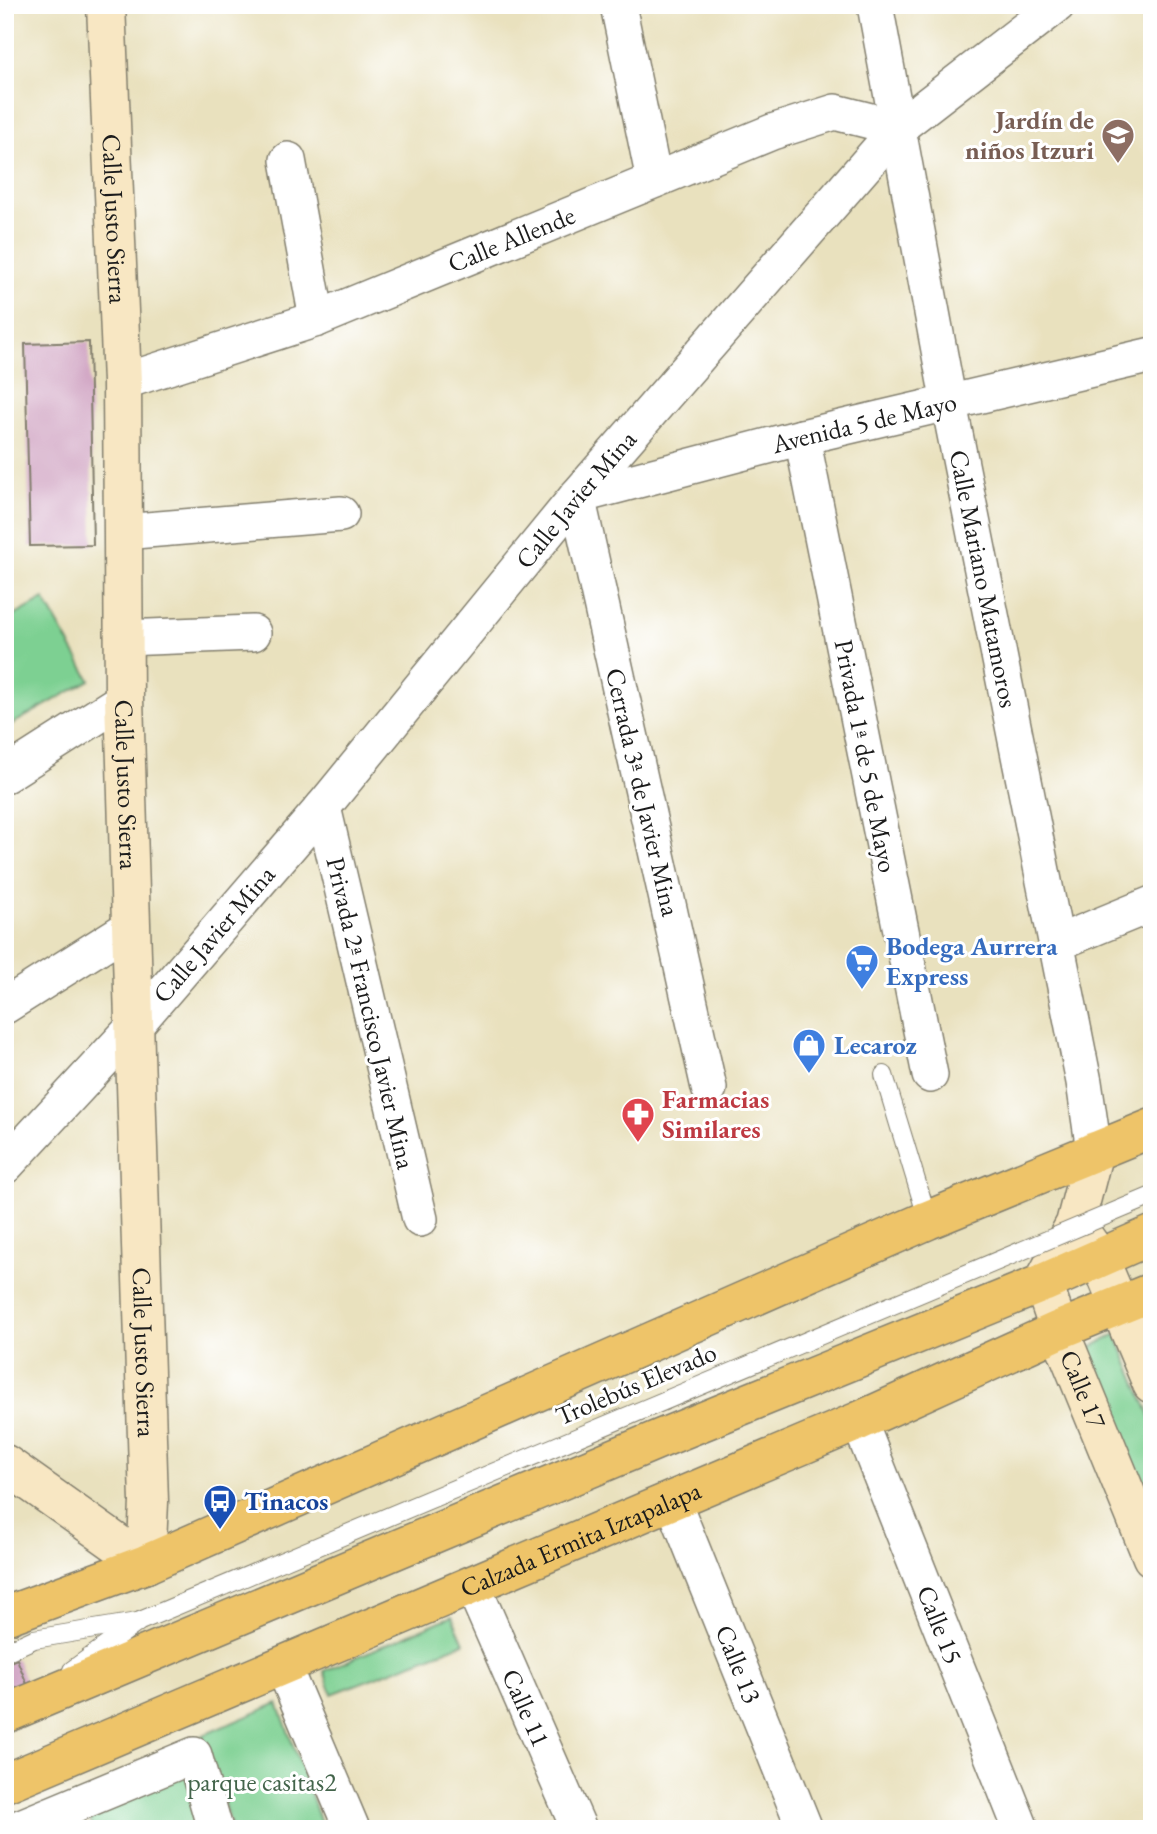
<svg xmlns="http://www.w3.org/2000/svg" width="1157" height="1834" viewBox="0 0 1157 1834" font-family="'EB Garamond',serif">
<style>
.green{fill:#7dd092;stroke:#4c7657;stroke-width:2}
.building{fill:#d3a9c6}
.lines{fill:none;stroke-linecap:round;stroke-linejoin:round}
.lane-casing{stroke:#827e6d;stroke-width:20}
.street-casing{stroke:#827e6d;stroke-width:38}
.secondary-casing{stroke:#827e6d;stroke-width:41}
.primary-casing{stroke:#827e6d;stroke-width:41}
.lane{stroke:#fff;stroke-width:18}
.street{stroke:#fff;stroke-width:35}
.secondary{stroke:#f8e7c3;stroke-width:38}
.primary{stroke:#eec469;stroke-width:38}
.lane-bridge-casing{stroke:#827e6d;stroke-width:20;stroke-linecap:butt}
.lane-bridge{stroke:#fff;stroke-width:18}
.labels{text-anchor:middle;dominant-baseline:central;stroke-width:6;stroke-linejoin:round;paint-order:stroke}
.education-label{font-size:26px;font-weight:bold;fill:#785e54;stroke:#fff;text-anchor:end}
.street-label{font-size:26px;fill:#1c1c1c;stroke:#fff}
.shop-label{font-size:26px;font-weight:bold;fill:#366cbe;stroke:#fff;text-anchor:start}
.health-label{font-size:26px;font-weight:bold;fill:#be3a42;stroke:#fff;text-anchor:start}
.transit-label{font-size:26px;font-weight:bold;fill:#164399;stroke:#fff;text-anchor:start}
.park-label{font-size:26px;fill:#43644b;stroke:#fff}
</style>
<rect width="100%" height="100%" fill="#fff"/>
<filter id="ink" filterUnits="userSpaceOnUse"><feTurbulence type="fractalNoise" baseFrequency=".0143" numOctaves="2"/><feDisplacementMap in="SourceGraphic" scale="14" xChannelSelector="R" yChannelSelector="G"/><feConvolveMatrix kernelMatrix="1 2 1 2 8 2 1 2 1" color-interpolation-filters="sRGB"/></filter>
<filter id="wash" filterUnits="userSpaceOnUse"><feTurbulence type="fractalNoise" baseFrequency=".00686" numOctaves="4" result="noise"/><feDisplacementMap in="SourceGraphic" scale="28" xChannelSelector="R" yChannelSelector="G"/><feGaussianBlur stdDeviation="1.57" result="paint"/><feColorMatrix in="noise" values="0 0 0 0 0 0 0 0 0 0 0 0 0 0 0 0 0 1.4 0 .05"/><feComposite in="paint" operator="in"/></filter>
<g filter="url(#wash)">
<rect width="100%" height="100%" fill="#e9e1be"/>
<g class="green">
<polygon points="44,599 90,680 5,728 5,621"/>
<polygon points="1116,1334 1152,1420 1152,1517 1084,1351"/>
<polygon points="452,1616 464,1643 332,1694 324,1671"/>
<polygon points="278,1703 323,1829 232,1829 201,1736"/>
<polygon points="190,1768 207,1829 93,1829 88,1812"/>
</g>
<g id="blocks">
<g class="building">
<polygon points="89,342 93,545 30,546 25,344"/>
<polygon points="17,1659 30,1692 5,1702 5,1664"/>
</g>
</g>
</g>
<g filter="url(#ink)">
<use href="#blocks" fill-opacity="0" stroke="#827e6d" stroke-width="2"/>
<g class="lines">
<defs>
<g id="lane">
<polyline points="884,1075 928,1220"/>
<polyline points="5,1652 34,1639 137,1622"/>
<polyline points="72,1670 140,1621"/>
</g>
<g id="street">
<polyline points="618,5 654,180"/>
<path id="s1" d="M875 5 949 404 1084 1082 1094 1151"/>
<polyline points="288,160 317,319"/>
<path id="s2" d="M122 382 317 319 772 132 835 112 898 128"/>
<polyline points="802,437 930,1075"/>
<polyline points="122,532 341,514"/>
<polyline points="123,638 253,633"/>
<polyline points="5,775 124,699"/>
<polyline points="323,807 420,1219"/>
<polyline points="1057,943 1152,904"/>
<polyline points="5,1006 130,927"/>
<path id="s3" d="M709 1088 577 496 802 437 1152 355"/>
<path id="s4" d="M5 1166 132 1029 323 807 577 496 898 128 1057 5"/>
<path id="s5" d="M859 1421 1021 1829"/>
<path id="s6" d="M672 1499 805 1829"/>
<path id="s7" d="M472 1584 579 1829"/>
<polyline points="283,1666 352,1829"/>
<polyline points="16,1829 194,1755 215,1829"/>
</g>
<g id="secondary">
<path id="s8" d="M106 5 122 382 124 699 149 1502 146 1564"/>
<path id="s9" d="M1094 1151 1075 1224 1043 1283 1059 1330 1152 1557"/>
<polyline points="1080,1231 1099,1258 1152,1384"/>
<polyline points="5,1464 146,1564"/>
</g>
<g id="primary">
<polyline points="5,1616 146,1564 928,1220 1152,1128"/>
<polyline points="5,1714 662,1438 1043,1283 1152,1235"/>
<path id="s10" d="M5 1783 859 1421 1059 1330 1152 1292"/>
</g>
</defs>
<use href="#lane" class="lane-casing"/>
<use href="#street" class="street-casing"/>
<use href="#secondary" class="secondary-casing"/>
<use href="#primary" class="primary-casing"/>
<use href="#lane" class="lane"/>
<use href="#street" class="street"/>
<use href="#secondary" class="secondary"/>
<use href="#primary" class="primary"/>
<defs>
<polyline id="lane-bridge" points="140,1621 1152,1196"/>
</defs>
<use href="#lane-bridge" class="lane-bridge-casing"/>
<use href="#lane-bridge" class="lane-bridge"/>
</g>
</g>
<defs>
<symbol id="school-pin" viewBox="-11 -11 22 30"><path d="M0 17L-7.5 6A9.5 9.5 0 1 1 7.5 6Z" fill="#8d6e63" stroke="#fff"/><path d="M0-5L7-2L0 1L-7-2ZM-4 1L0 2.5L4 1V4Q0 6-4 4Z" fill="#fff"/></symbol>
<symbol id="supermarket-pin" viewBox="-11 -11 22 30"><path d="M0 17L-7.5 6A9.5 9.5 0 1 1 7.5 6Z" fill="#3f7fe0" stroke="#fff"/><path d="M-6-5.5h2.5l.6 2H6L4.5 2H-2.5L-4.4-4H-6ZM-1.5 3.2a1.3 1.3 0 1 0 .1 0ZM3 3.2a1.3 1.3 0 1 0 .1 0Z" fill="#fff"/></symbol>
<symbol id="shop-pin" viewBox="-11 -11 22 30"><path d="M0 17L-7.5 6A9.5 9.5 0 1 1 7.5 6Z" fill="#3f7fe0" stroke="#fff"/><path d="M-5-2.5h2.3a2.7 3.5 0 0 1 5.4 0H5L5.5 6h-11ZM-1.5-2.5h3a1.5 2.3 0 0 0-3 0Z" fill="#fff"/></symbol>
<symbol id="pharmacy-pin" viewBox="-11 -11 22 30"><path d="M0 17L-7.5 6A9.5 9.5 0 1 1 7.5 6Z" fill="#e0444e" stroke="#fff"/><path d="M-2-6h4v4h4v4h-4v4h-4v-4h-4v-4h4Z" fill="#fff"/></symbol>
<symbol id="bus-pin" viewBox="-11 -11 22 30"><path d="M0 17L-7.5 6A9.5 9.5 0 1 1 7.5 6Z" fill="#1a4fb4" stroke="#fff"/><path d="M-5-6H5V4H4V6H2V4H-2V6H-4V4H-5ZM-3.5-4V0h7V-4ZM-3.5 1.2v1.5H-2V1.2ZM2 1.2v1.5H3.5V1.2Z" fill="#fff"/></symbol>
</defs>
<g fill-rule="evenodd">
<use href="#school-pin" x="1099" y="116" width="38" height="52"/>
<use href="#supermarket-pin" x="843" y="942" width="38" height="52"/>
<use href="#shop-pin" x="790" y="1026" width="38" height="52"/>
<use href="#pharmacy-pin" x="619" y="1095" width="38" height="52"/>
<use href="#bus-pin" x="201" y="1482" width="38" height="52"/>
</g>
<g class="labels">
<g class="education-label">
<text x="1094" y="120">Jardín de<tspan x="1094" dy="30">niños Itzuri</tspan></text>
</g>
<g class="street-label">
<text stroke="none"><textPath href="#s8" startOffset="214">Calle Justo Sierra</textPath></text>
<text stroke="none"><textPath href="#s2" startOffset="415">Calle Allende</textPath></text>
<text stroke="none"><textPath href="#s3" startOffset="903">Avenida 5 de Mayo</textPath></text>
<text stroke="none"><textPath href="#s4" startOffset="878">Calle Javier Mina</textPath></text>
<text stroke="none"><textPath href="#s1" startOffset="584">Calle Mariano Matamoros</textPath></text>
<text transform="translate(866 756) rotate(79)">Privada 1ª de 5 de Mayo</text>
<text stroke="none"><textPath href="#s8" startOffset="780">Calle Justo Sierra</textPath></text>
<text transform="translate(643 792) rotate(77)">Cerrada 3ª de Javier Mina</text>
<text stroke="none"><textPath href="#s4" startOffset="312">Calle Javier Mina</textPath></text>
<text transform="translate(371 1013) rotate(77)">Privada 2ª Francisco Javier Mina</text>
<text stroke="none"><textPath href="#s8" startOffset="1348">Calle Justo Sierra</textPath></text>
<text transform="translate(636 1384) rotate(-23)">Trolebús Elevado</text>
<text stroke="none"><textPath href="#s9" startOffset="256">Calle 17</textPath></text>
<text stroke="none"><textPath href="#s10" startOffset="625">Calzada Ermita Iztapalapa</textPath></text>
<text stroke="none"><textPath href="#s5" startOffset="219">Calle 15</textPath></text>
<text stroke="none"><textPath href="#s6" startOffset="178">Calle 13</textPath></text>
<text stroke="none"><textPath href="#s7" startOffset="135">Calle 11</textPath></text>
</g>
<g class="shop-label">
<text x="886" y="946">Bodega Aurrera<tspan x="886" dy="30">Express</tspan></text>
<text x="834" y="1045">Lecaroz</text>
</g>
<g class="health-label">
<text x="662" y="1099">Farmacias<tspan x="662" dy="30">Similares</tspan></text>
</g>
<g class="transit-label">
<text x="244" y="1501">Tinacos</text>
</g>
<g class="park-label">
<text x="262" y="1782">parque casitas2</text>
</g>
</g>
<rect width="1157" height="1834" fill="none" stroke="#fff" stroke-width="28"/>
</svg>
